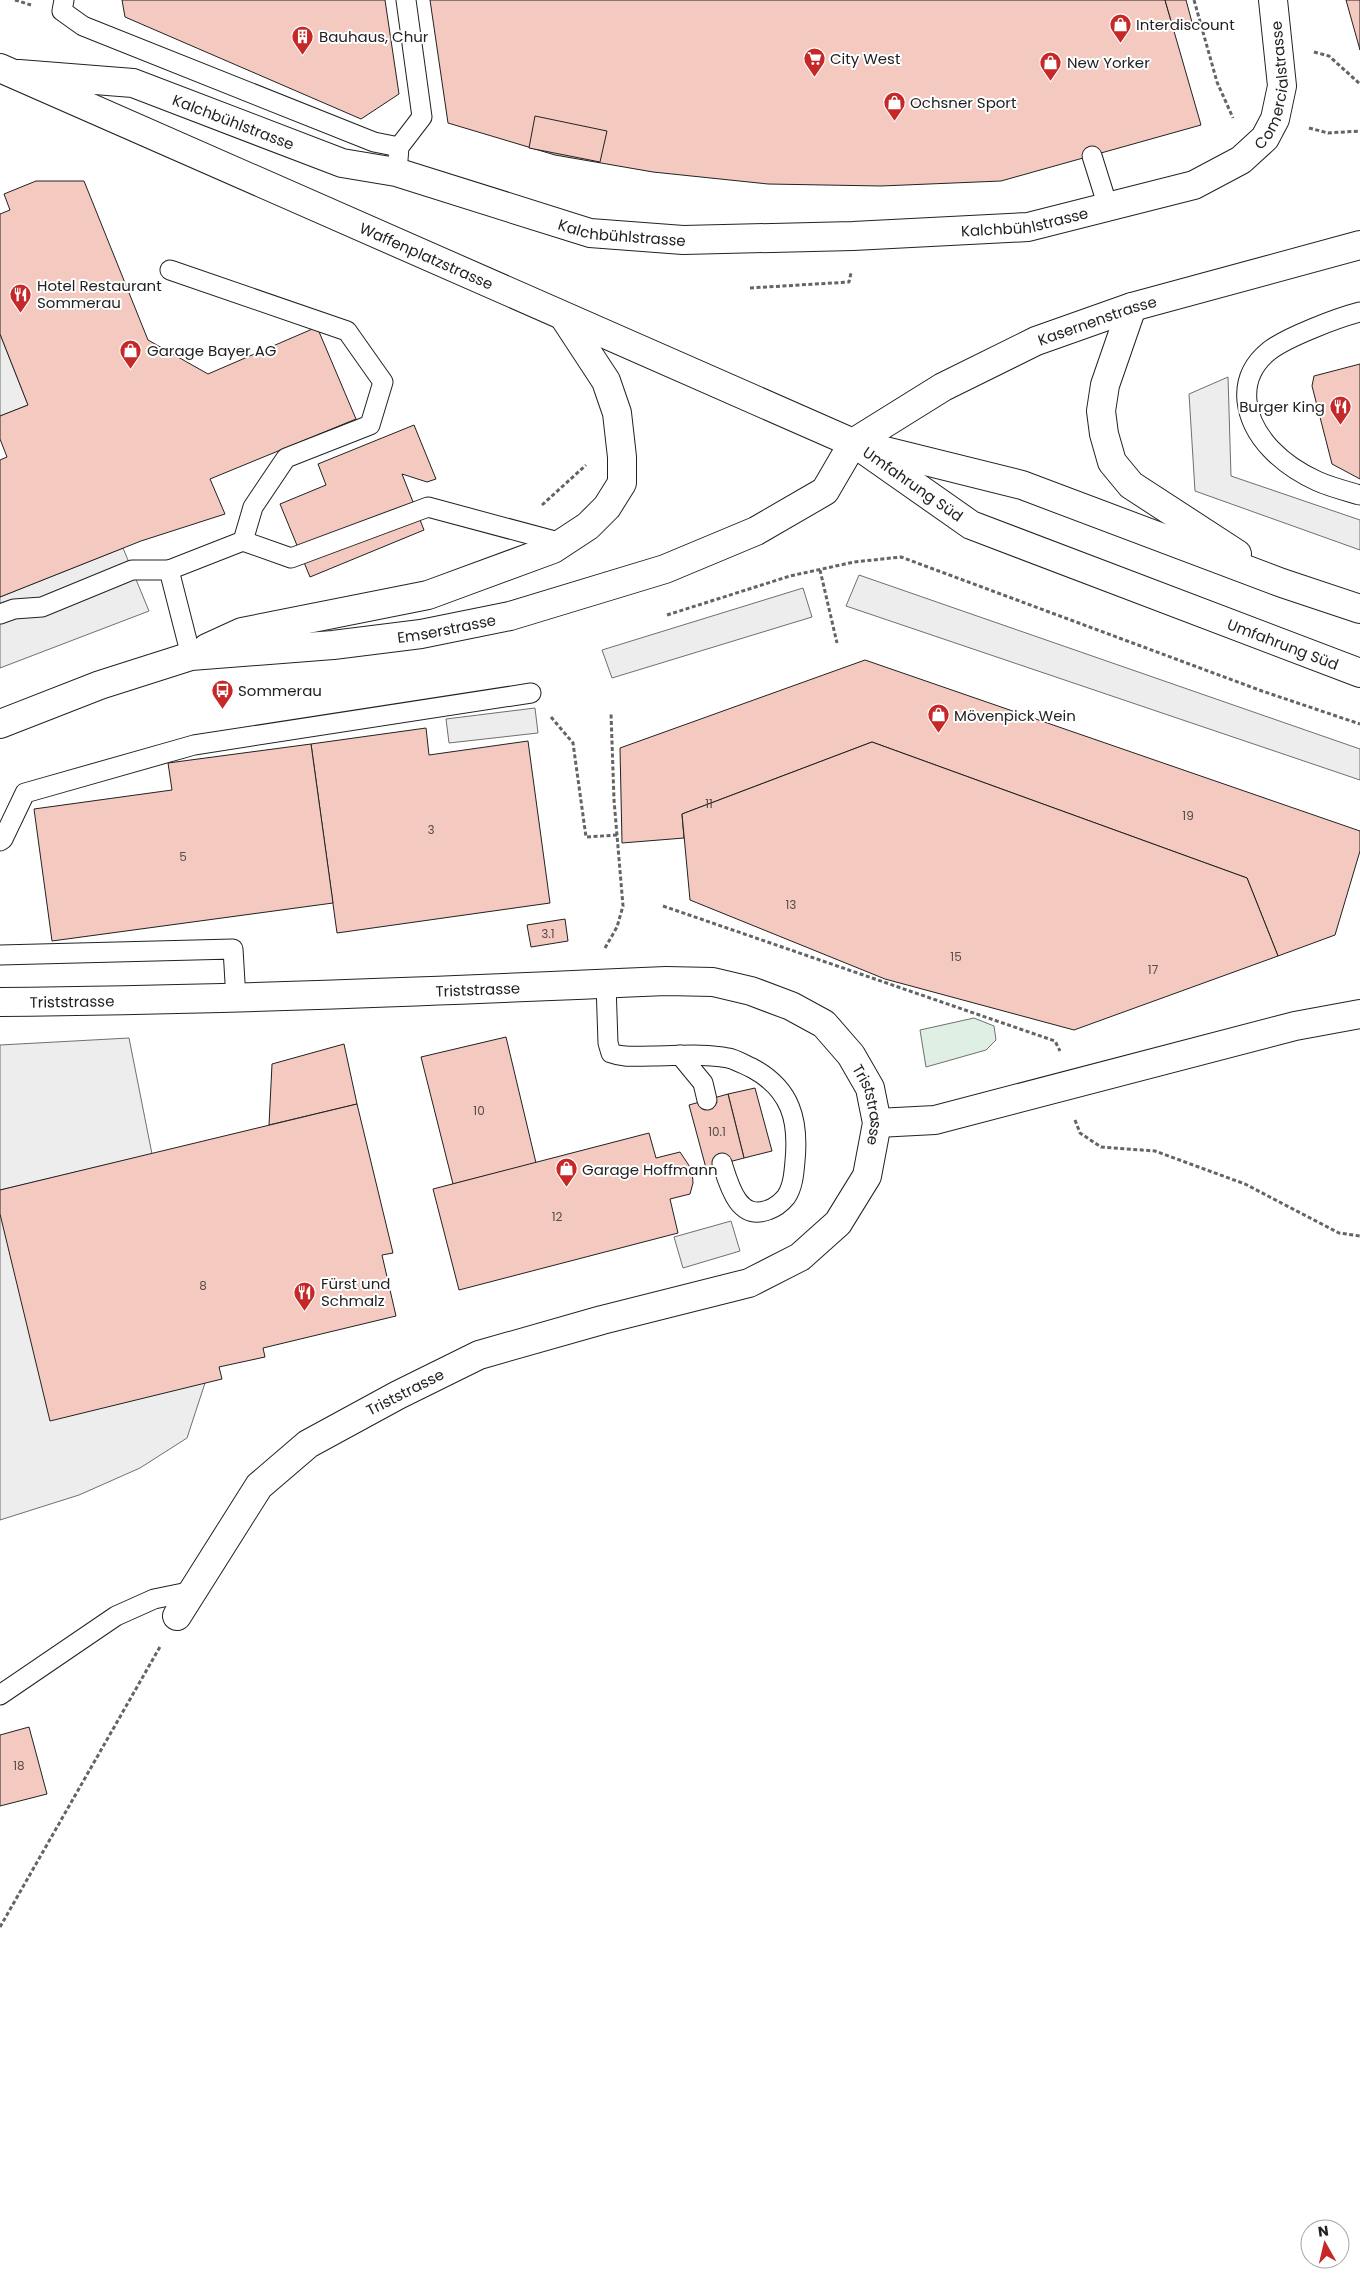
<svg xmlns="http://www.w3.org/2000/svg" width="1360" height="2279" viewBox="0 0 1360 2279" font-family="Poppins,sans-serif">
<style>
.green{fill:#e0efe3;stroke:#6f6f6f}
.parking{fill:#ededed;stroke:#6f6f6f}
.building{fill:#f3c9c0;stroke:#222}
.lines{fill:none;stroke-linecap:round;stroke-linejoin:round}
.lane-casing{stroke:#222;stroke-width:21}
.street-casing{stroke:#222;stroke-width:30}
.primary-casing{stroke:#222;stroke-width:30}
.path{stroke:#646464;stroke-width:3;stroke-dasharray:4 2.5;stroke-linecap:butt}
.lane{stroke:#fff;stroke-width:19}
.street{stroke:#fff;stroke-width:28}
.primary{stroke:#fff;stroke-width:28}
.labels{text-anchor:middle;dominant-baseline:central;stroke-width:4;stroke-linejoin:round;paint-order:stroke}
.number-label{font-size:12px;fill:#564c4a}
.poi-label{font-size:15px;fill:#222;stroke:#fff;text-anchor:start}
.street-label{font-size:15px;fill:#222;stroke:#fff}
</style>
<rect width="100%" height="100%" fill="#fff"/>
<polygon class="green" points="974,1018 994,1026 996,1040 986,1050 926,1067 920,1030"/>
<g class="parking">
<polygon points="0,334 28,405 0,416"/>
<polygon points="1228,377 1231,476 1360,520 1360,550 1195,491 1189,394"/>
<polygon points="123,548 149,611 0,668 0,597"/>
<polygon points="859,575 1360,749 1360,780 846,606"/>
<polygon points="803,588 812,617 612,678 602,650"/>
<polygon points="535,708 538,733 449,743 446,719"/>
<polygon points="129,1038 152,1154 0,1190 0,1045"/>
<polygon points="0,1214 205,1383 187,1438 140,1468 79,1495 0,1520"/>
<polygon points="731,1221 740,1251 683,1268 674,1237"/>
</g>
<g class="building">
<polygon points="122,0 385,0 399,94 361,119 125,17"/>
<polygon points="430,0 1165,0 1201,125 1001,181 881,186 768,184 653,172 555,155 448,123"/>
<polygon points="1165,0 1186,0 1193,26 1174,31"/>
<polygon points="1346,0 1360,0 1360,50"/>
<polygon points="535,116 607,131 600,162 529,148"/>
<polygon points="36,181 84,181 148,340 208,374 317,327 356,419 210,479 225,514 141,541 0,597 0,460 7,457 0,439 0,416 28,405 0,334 0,214 10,210 4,194"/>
<polygon points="1360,364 1360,479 1332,464 1312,386 1314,376"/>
<polygon points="414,425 436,479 427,482 402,474 424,530 310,577 280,504 326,485 318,464"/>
<polygon points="865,660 1360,831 1360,851 1335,935 1278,956 1247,878 872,742 682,814 684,838 622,843 620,748"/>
<polygon points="426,728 429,755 528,741 550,903 337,933 311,744"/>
<polygon points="872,742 1247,878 1278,956 1074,1030 885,979 690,900 682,814"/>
<polygon points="311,744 333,903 52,941 34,809 172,790 168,763"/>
<polygon points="565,919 568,941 531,947 527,925"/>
<polygon points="506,1037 536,1163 453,1184 421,1057"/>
<polygon points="344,1044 357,1104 269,1125 272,1064"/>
<polygon points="755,1088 772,1151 744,1158 728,1094"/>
<polygon points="728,1094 744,1158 706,1168 689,1105"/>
<polygon points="357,1104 393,1253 382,1255 396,1316 263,1348 265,1357 219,1367 222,1379 50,1421 0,1214 0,1190"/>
<polygon points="649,1133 656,1158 680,1152 692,1170 693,1183 690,1194 670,1199 678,1233 459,1290 433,1189"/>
<polygon points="29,1727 47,1794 0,1806 0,1735"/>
</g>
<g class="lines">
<defs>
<g id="lane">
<polyline points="64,0 62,11 83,26 374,142 399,147"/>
<polyline points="1092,156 1108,207"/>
<polyline points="398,160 399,147 422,117 406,0"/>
<path d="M1360 312C1337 318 1287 337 1269 351 1253 364 1245 381 1247 401 1251 438 1284 466 1317 481 1330 487 1346 491 1360 495"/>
<polyline points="243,541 291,558 428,507 562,543"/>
<polyline points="169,570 243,541 253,507 286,458 370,425 383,382 347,331 170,270"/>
<polyline points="0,614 14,609 42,607 132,570 169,570 191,656"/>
<polyline points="0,841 3,839 25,793 194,745 531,693"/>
<polyline points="0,955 233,949 236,999"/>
<path d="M606 984 608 1043 611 1053C624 1058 638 1056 652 1056 676 1056 704 1053 728 1058 735 1059 745 1065 752 1068 791 1089 799 1120 795 1161 794 1173 793 1187 786 1197 781 1203 774 1208 768 1210 738 1221 729 1185 722 1163"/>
<polyline points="680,1055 703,1083 707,1100"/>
<polyline points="0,1695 116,1616 154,1599 193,1591"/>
</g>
<g id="street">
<path id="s1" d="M19 74 133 83 342 163 396 172 590 233 683 240 853 236 1028 227 1194 185 1241 160 1265 138 1275 119 1282 86 1273 0"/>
<path id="s2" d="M0 1002C222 1000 444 991 666 981L713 982 751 991 791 1006 824 1024 851 1055 870 1088 877 1123 867 1176 838 1223 800 1257 749 1283 602 1320 479 1355 398 1395 308 1444 259 1486 177 1616"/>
<polyline points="877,1123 935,1120 1295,1026 1360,1014"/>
</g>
<g id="primary">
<path id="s3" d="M0 68 853 443 1022 485 1282 583 1360 609"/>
<polyline points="1132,307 1105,385 1101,411 1104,434 1112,462 1131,485 1237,554"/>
<path id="s4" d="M867 452 971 525 1360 673"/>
<polyline points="207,648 242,632 428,595 553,549 588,526 607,507 622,483 622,457 617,413 606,381 564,317"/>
<path id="s5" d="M0 724 100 685 191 656 333 645 421 634 510 616 665 569 756 531 825 491 853 443 943 387 1036 341 1132 307 1360 245"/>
</g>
</defs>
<use href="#lane" class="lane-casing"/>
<use href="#street" class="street-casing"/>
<use href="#primary" class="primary-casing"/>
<g class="path">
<polyline points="15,0 31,5"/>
<polyline points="1194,0 1217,82 1233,118"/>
<polyline points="1314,52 1329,56 1360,84"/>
<polyline points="1309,128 1328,133 1360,131"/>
<polyline points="750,288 849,282 851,273"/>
<polyline points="542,505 586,465"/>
<polyline points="820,570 837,643"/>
<polyline points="667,615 790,576 854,562 901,557 1262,691 1360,724"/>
<polyline points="551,717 573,743 586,837 618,835"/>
<polyline points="663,906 1055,1041 1060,1051"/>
<polyline points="605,948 617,927 623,906 614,800 611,713"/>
<polyline points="1075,1120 1080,1133 1101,1147 1155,1151 1245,1184 1339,1233 1360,1236"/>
<polyline points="0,1927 161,1645"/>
</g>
<use href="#lane" class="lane"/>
<use href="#street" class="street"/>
<use href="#primary" class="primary"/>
</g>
<defs>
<symbol id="shop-pin" viewBox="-11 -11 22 30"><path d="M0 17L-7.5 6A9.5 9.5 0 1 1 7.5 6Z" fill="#c62828" stroke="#fff"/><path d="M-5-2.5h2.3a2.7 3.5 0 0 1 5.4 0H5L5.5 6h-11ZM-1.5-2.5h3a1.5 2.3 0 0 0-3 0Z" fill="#fff"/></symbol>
<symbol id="building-pin" viewBox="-11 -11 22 30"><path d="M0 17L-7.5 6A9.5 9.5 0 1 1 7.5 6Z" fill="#c62828" stroke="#fff"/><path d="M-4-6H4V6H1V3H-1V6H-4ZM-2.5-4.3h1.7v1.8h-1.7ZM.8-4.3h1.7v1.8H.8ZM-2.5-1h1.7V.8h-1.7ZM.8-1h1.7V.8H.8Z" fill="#fff"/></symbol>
<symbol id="supermarket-pin" viewBox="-11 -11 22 30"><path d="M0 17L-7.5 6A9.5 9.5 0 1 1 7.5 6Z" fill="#c62828" stroke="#fff"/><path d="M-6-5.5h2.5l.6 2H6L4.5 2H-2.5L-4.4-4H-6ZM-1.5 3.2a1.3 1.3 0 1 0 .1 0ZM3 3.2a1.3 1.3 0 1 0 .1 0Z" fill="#fff"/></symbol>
<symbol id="restaurant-pin" viewBox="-11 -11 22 30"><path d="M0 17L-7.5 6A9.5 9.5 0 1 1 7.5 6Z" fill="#c62828" stroke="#fff"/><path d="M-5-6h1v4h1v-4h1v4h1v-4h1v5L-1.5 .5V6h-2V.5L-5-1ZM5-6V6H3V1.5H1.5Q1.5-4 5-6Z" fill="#fff"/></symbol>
<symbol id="bus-pin" viewBox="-11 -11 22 30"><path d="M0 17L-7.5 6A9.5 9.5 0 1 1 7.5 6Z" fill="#c62828" stroke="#fff"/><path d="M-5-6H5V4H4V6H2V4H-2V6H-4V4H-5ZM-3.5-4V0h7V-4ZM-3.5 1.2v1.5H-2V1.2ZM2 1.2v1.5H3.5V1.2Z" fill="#fff"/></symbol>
</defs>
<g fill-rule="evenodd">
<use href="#shop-pin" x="1108" y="12" width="25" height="34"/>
<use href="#building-pin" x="290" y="24" width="25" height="34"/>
<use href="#supermarket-pin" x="802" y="46" width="25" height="34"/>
<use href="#shop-pin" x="1038" y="50" width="25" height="34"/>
<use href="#shop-pin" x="882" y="90" width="25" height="34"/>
<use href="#restaurant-pin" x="8" y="282" width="25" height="34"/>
<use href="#shop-pin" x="118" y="338" width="25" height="34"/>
<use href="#restaurant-pin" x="1328" y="394" width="25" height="34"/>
<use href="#bus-pin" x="210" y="678" width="25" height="34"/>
<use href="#shop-pin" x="926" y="702" width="25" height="34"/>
<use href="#shop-pin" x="554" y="1156" width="25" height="34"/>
<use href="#restaurant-pin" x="292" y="1280" width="25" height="34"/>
</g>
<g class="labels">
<g class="number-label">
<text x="709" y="803">11</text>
<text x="1188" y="815">19</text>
<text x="431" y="829">3</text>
<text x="183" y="856">5</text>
<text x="791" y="904">13</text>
<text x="548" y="933">3.1</text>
<text x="956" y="956">15</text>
<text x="1153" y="969">17</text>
<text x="479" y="1110">10</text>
<text x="717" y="1131">10.1</text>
<text x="557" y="1216">12</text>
<text x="203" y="1285">8</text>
<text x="19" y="1765">18</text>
</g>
<g class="poi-label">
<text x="1136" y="24">Interdiscount</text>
<text x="319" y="36">Bauhaus, Chur</text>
<text x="830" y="58">City West</text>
<text x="1067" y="62">New Yorker</text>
<text x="910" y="102">Ochsner Sport</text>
<text x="37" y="285">Hotel Restaurant<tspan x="37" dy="17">Sommerau</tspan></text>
<text x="147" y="350">Garage Bayer AG</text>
<text x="1325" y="406" text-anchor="end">Burger King</text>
<text x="238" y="690">Sommerau</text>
<text x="954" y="715">Mövenpick Wein</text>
<text x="582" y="1169">Garage Hoffmann</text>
<text x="321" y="1283">Fürst und<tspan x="321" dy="17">Schmalz</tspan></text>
</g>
<g class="street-label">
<text stroke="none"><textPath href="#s1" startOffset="1346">Comercialstrasse</textPath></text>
<text stroke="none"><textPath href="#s1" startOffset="222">Kalchbühlstrasse</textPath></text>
<text stroke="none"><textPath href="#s1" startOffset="1032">Kalchbühlstrasse</textPath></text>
<text stroke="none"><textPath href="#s1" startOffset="628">Kalchbühlstrasse</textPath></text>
<text stroke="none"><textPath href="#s3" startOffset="466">Waffenplatzstrasse</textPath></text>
<text stroke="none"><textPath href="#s5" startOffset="1195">Kasernenstrasse</textPath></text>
<text transform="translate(913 484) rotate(35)">Umfahrung Süd</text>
<text stroke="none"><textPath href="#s5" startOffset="460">Emserstrasse</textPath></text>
<text stroke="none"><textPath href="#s4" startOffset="461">Umfahrung Süd</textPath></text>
<text stroke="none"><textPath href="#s2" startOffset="478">Triststrasse</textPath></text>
<text stroke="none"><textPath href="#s2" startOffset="72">Triststrasse</textPath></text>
<text stroke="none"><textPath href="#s2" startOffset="928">Triststrasse</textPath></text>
<text transform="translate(405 1392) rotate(-27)">Triststrasse</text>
</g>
</g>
<g transform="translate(1325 2244) rotate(352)"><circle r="24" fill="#ffffff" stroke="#a7a7a7"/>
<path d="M0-4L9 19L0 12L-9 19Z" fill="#c62828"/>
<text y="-8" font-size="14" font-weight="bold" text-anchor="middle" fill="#222222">N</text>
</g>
</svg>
